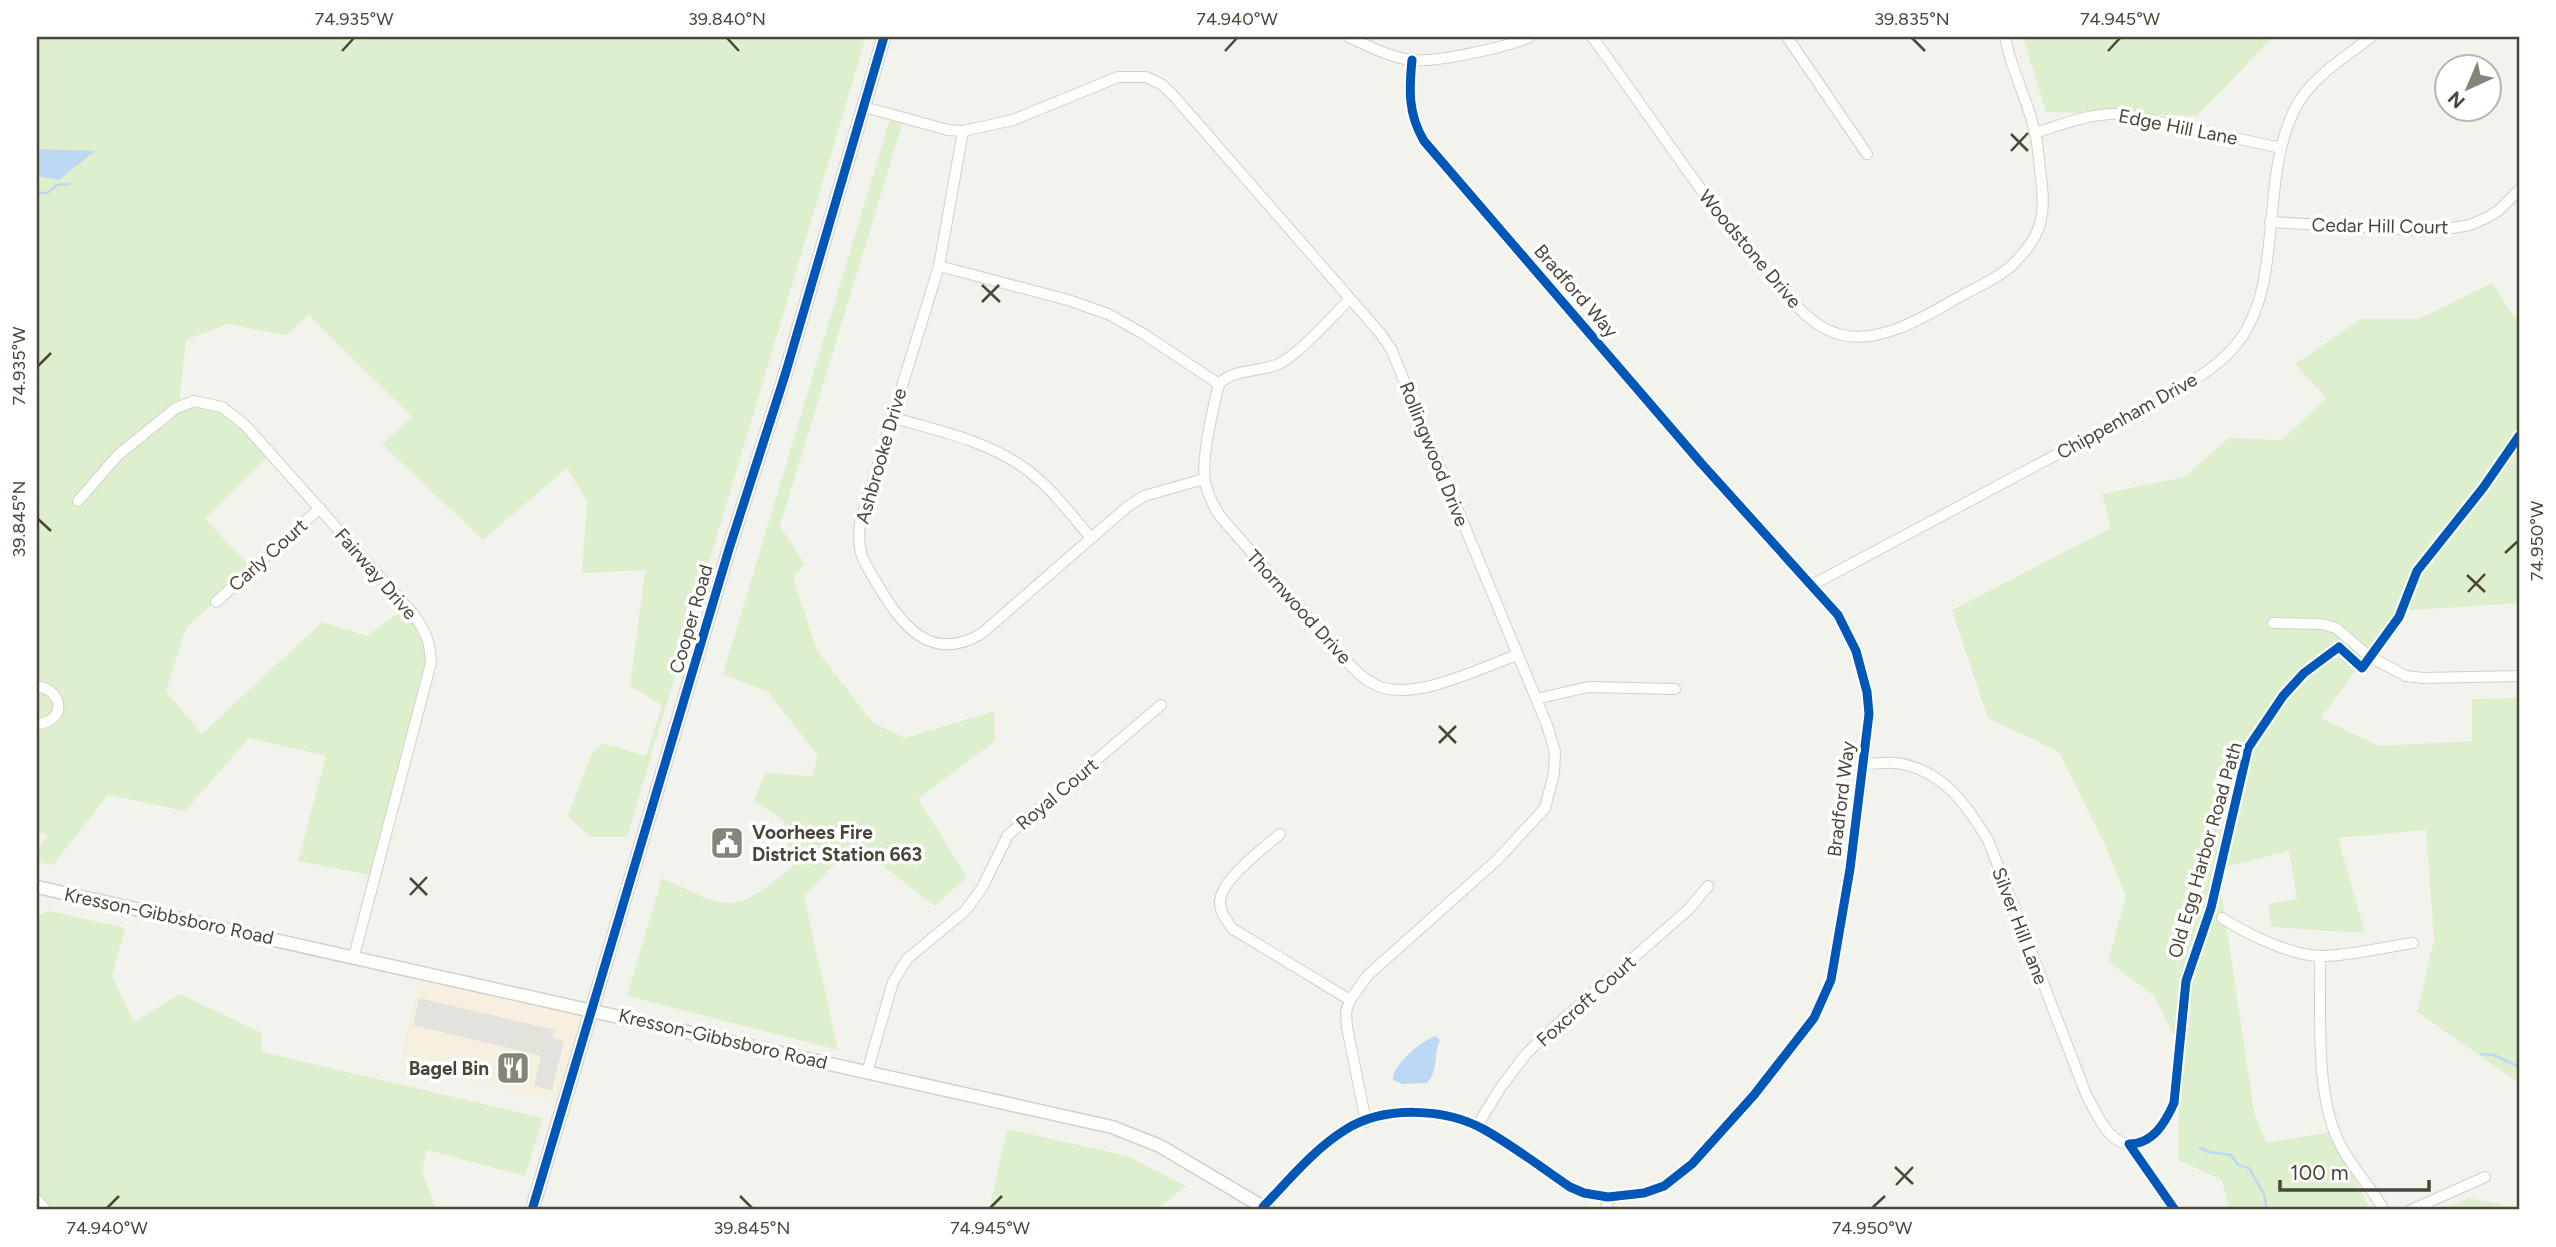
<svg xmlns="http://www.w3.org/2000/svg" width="2556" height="1247" viewBox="0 0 2556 1247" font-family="Figtree,sans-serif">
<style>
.commercial{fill:#f6f0e1}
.green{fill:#deefcd}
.parking{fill:#e3e2dc}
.water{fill:#bcd8f3}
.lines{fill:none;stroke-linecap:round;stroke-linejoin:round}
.stream{stroke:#bcd8f3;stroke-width:2.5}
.minor-casing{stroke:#d2d0cb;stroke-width:12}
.tertiary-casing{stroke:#d2d0cb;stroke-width:15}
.minor{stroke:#fdfdfc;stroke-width:10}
.tertiary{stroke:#fdfdfc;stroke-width:12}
.cycleway-casing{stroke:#fff;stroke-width:13}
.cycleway{stroke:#0057b8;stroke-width:9}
.ticks{fill:none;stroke:#4b4638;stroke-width:2.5}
.labels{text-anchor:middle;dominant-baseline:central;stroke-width:7;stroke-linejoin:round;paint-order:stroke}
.street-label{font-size:19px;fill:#4b4638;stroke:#fff}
.poi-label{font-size:19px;font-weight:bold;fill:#4b4638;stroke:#fff;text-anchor:start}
.neatline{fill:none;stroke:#4b4638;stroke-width:2.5}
.ticks-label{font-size:18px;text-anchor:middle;fill:#4b4638}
</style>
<rect width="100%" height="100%" fill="#f3f3ee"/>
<polygon class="commercial" points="421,971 593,1010 565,1104 399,1064"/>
<g class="green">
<polygon points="37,37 866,37 627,837 590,837 568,816 591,755 603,743 646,756 662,705 630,686 645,570 582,573 587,502 567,468 483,540 382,444 412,417 309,315 286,335 227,324 186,340 179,404 219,408 269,456 205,519 252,568 186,628 166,691 202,734 322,622 367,636 406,607 432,664 376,876 298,861 326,756 249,738 185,811 108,795 53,865 37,862 37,850 48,835 37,831"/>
<polygon points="2023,37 2273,37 2197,116 2046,112"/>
<path d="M892 112 905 115 780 526 805 564 793 577 816 649 873 723 905 738 994 711 995 741 918 799 967 877 935 906 854 844 804 896 838 1050 627 996 662 878C730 909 731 917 792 867L783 820 754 801 765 773 812 776 818 756 768 692 723 674Z"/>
<polygon points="2492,283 2514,317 2519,314 2519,603 2399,611 2321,718 2379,746 2472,741 2472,699 2519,698 2519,1083 2417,1012 2434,940 2426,830 2338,838 2365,933 2272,927 2268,904 2297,899 2289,851 2218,869 2254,1112 2266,1143 2330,1132 2371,1210 2229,1210 2222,1180 2178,1160 2180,1047 2154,996 2108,961 2126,896 2106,847 2059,752 1988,718 1952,610 2111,528 2102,494 2184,477 2229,438 2282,440 2326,398 2295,364 2361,319 2419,319"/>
<polygon points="50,911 125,928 112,976 134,1022 180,994 262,1033 262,1052 543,1118 525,1176 427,1150 422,1171 437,1210 51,1210 37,1196 37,916"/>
<polygon points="1007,1129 1127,1156 1186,1186 1156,1210 989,1210"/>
<polygon points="2469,1198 2519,1208 2519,1210 2441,1210"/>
</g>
<polygon class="parking" points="419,998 555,1030 553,1038 564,1041 552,1090 534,1086 541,1056 413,1025"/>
<g class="water">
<polygon points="37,149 95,151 59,180 37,176"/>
<path d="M1436 1036 1440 1040C1433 1055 1439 1070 1427 1083L1402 1084 1393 1080C1391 1066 1423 1039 1436 1036Z"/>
</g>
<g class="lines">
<g class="stream">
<polyline points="37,193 47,193 57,185 69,184"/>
<polyline points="2481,1054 2494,1055 2519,1067"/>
<polyline points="2200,1148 2209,1152 2231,1155 2238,1165 2249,1168 2264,1194 2267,1210"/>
</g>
<defs>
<g id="minor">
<path d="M1349 37C1368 46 1389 57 1411 60 1436 63 1506 47 1530 37"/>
<path d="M1592 37C1651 116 1701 197 1766 271 1787 295 1810 328 1842 335 1883 344 1927 315 1961 296 1977 287 1997 279 2011 266 2045 234 2046 213 2040 170 2039 158 2038 145 2035 133 2028 100 2011 70 2005 37"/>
<polyline points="1787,37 1867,154"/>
<polyline points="864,107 948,130 963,131 1013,120 1118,77 1146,77 1161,84 1172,94 1380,333 1391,349 1547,725 1555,752 1554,773 1545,808 1497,860 1368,975 1350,1000 1346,1012 1347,1027 1366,1122"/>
<path d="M963 131 939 266 860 523C856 557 866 564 882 592 906 631 934 661 981 634L1127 507 1144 496 1204 479"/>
<path d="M2035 133C2064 124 2093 112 2123 114L2281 148"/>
<polyline points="2270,222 2433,231 2470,225 2486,218 2498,211 2519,190"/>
<polyline points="939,266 1068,300 1108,314 1142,333 1219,384"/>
<path d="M1219 384C1213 408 1201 458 1205 481 1207 494 1213 505 1220 516L1346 661C1355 670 1364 680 1376 685 1412 703 1480 668 1517 655"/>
<path d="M1219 384C1233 369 1258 372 1276 365 1297 357 1332 316 1350 299"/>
<path d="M891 417C935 430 985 440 1023 467 1049 485 1070 513 1090 537"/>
<path d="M78 501 118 455 176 408 194 401 222 407 245 425 414 615C426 632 430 642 431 663L354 956"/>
<path d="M1812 585 2181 388C2200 376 2220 364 2235 346 2287 285 2257 177 2297 105 2313 76 2346 57 2371 37"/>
<polyline points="216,602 320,508"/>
<polyline points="2273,623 2322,624 2336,628 2370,657 2406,676 2423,678 2519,676"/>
<polyline points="2370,657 2399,617 2417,571 2483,488 2519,436"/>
<path d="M37 686C64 691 67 721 37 724"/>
<polyline points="1536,699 1588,687 1675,689"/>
<path d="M1863 764C1873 764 1885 762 1896 763 1942 769 1966 804 1988 840L2086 1094C2095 1111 2108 1143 2129 1144"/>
<path d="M1280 834C1263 849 1218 881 1220 904 1221 914 1227 921 1233 929L1350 1000"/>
<path d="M2222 918C2247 934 2291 956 2322 956 2350 956 2384 947 2413 943"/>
<path d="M2320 956C2321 1010 2315 1089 2337 1138 2348 1164 2370 1185 2384 1210"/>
<polyline points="867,1072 893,982 907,959 965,911 982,888 1008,835 1161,705"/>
<polyline points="1477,1126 1501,1087 1526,1054 1552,1029 1689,909 1708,886"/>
<polyline points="37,1200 46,1210"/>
<path d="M1263 1207C1288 1181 1314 1149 1345 1130 1384 1105 1446 1108 1485 1130 1515 1147 1542 1168 1570 1187L1584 1193 1608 1197 1644 1193 1664 1186 1692 1164 1754 1095 1814 1018 1831 980 1850 869 1869 714 1867 692 1856 651 1838 615 1701 463 1424 141C1408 114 1409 90 1412 60"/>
<polyline points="1606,1210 1608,1197"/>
<polyline points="2411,1210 2485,1177"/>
</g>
<g id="tertiary">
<polyline points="37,887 1112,1127 1160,1146 1268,1210"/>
<polyline points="532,1210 729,549 785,375 884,37"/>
</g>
</defs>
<use href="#minor" class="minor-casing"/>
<use href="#tertiary" class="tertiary-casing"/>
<use href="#minor" class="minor"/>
<use href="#tertiary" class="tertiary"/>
<defs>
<g id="cycleway">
<path d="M1263 1207C1288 1181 1314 1149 1345 1130 1384 1105 1446 1108 1485 1130 1515 1147 1542 1168 1570 1187L1584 1193 1608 1197 1644 1193 1664 1186 1692 1164 1754 1095 1814 1018 1831 980 1850 869 1869 714 1867 692 1856 651 1838 615 1701 463 1424 141C1408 114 1409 90 1412 60"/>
<polyline points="532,1210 729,549 785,375 884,37"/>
<path d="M2175 1210 2129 1144C2153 1144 2165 1123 2174 1103L2186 981 2211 908 2248 748 2283 696 2304 673 2339 647 2362 668 2399 617 2417 571 2483 488 2519 436"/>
</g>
</defs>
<use href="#cycleway" class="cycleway-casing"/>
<use href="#cycleway" class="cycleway"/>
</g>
<path class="ticks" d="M727 38 739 51M1912 38 1925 51M342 51 354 38M1225 51 1237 38M2108 51 2120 38M2011 134 2028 151M2011 151 2028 133M982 285 1000 302M982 302 999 285M38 366 51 353M38 519 51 531M2505 553 2518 541M2467 575 2485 592M2468 592 2485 574M1439 726 1456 743M1439 743 1456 726M410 878 427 895M410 895 427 877M1895 1167 1913 1184M1896 1185 1913 1167M740 1196 752 1208M107 1208 119 1196M990 1208 1002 1196M1872 1208 1885 1196"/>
<defs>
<symbol id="civic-square" viewBox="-11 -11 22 22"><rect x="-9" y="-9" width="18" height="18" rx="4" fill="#868378" stroke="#fff"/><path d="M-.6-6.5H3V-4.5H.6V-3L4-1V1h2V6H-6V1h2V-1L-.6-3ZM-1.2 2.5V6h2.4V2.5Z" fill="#fff"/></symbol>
<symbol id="restaurant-square" viewBox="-11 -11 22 22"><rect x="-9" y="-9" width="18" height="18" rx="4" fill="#868378" stroke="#fff"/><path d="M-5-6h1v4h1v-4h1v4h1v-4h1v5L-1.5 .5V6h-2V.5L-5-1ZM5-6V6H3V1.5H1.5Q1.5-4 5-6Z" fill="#fff"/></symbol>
</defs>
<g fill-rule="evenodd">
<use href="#civic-square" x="708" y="824" width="38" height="38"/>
<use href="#restaurant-square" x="494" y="1049" width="38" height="38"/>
</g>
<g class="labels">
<g class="street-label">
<text transform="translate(2178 127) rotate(11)">Edge Hill Lane</text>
<text transform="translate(2380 226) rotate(1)">Cedar Hill Court</text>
<text transform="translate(1750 249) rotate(50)">Woodstone Drive</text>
<text transform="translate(1576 291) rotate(49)">Bradford Way</text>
<text transform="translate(2127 416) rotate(-29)">Chippenham Drive</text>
<text transform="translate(1434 454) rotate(68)">Rollingwood Drive</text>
<text transform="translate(881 456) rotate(-74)">Ashbrooke Drive</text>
<text transform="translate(268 555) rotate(-42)">Carly Court</text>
<text transform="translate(376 574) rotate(49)">Fairway Drive</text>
<text transform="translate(1299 607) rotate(48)">Thornwood Drive</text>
<text transform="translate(691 619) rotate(-74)">Cooper Road</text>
<text transform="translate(1057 794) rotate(-40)">Royal Court</text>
<text transform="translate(1841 799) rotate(-83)">Bradford Way</text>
<text transform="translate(2205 850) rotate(-74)">Old Egg Harbor Road Path</text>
<text transform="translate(169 916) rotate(12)">Kresson-Gibbsboro Road</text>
<text transform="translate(2020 926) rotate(69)">Silver Hill Lane</text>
<text transform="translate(1586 1001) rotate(-42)">Foxcroft Court</text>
<text transform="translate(723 1039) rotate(13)">Kresson-Gibbsboro Road</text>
</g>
<g class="poi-label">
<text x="752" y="832">Voorhees Fire<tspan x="752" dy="22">District Station 663</tspan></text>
<text x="489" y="1068" text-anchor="end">Bagel Bin</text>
</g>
</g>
<rect width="2556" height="1247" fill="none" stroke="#ffffff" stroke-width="77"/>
<g transform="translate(2468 88) rotate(224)"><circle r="33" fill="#ffffff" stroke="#b7b5af" stroke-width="2"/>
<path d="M0-5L12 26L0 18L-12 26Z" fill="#868378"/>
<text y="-10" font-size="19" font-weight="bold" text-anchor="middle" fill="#4b4638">N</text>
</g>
<path d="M2280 1180v10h149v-10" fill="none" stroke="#4b4638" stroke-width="3.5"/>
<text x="2290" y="1180" font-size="21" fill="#4b4638" stroke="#ffffff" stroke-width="5" paint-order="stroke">100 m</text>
<rect x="38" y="38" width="2480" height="1170" class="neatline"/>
<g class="ticks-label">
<text x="354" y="25">74.935°W</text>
<text x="727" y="25">39.840°N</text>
<text x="1237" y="25">74.940°W</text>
<text x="1912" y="25">39.835°N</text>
<text x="2120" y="25">74.945°W</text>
<text transform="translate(19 366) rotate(-90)" y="6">74.935°W</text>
<text transform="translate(19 519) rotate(-90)" y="6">39.845°N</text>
<text transform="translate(2537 541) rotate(-90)" y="6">74.950°W</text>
<text x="107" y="1234">74.940°W</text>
<text x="752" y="1234">39.845°N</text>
<text x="990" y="1234">74.945°W</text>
<text x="1872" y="1234">74.950°W</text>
</g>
</svg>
